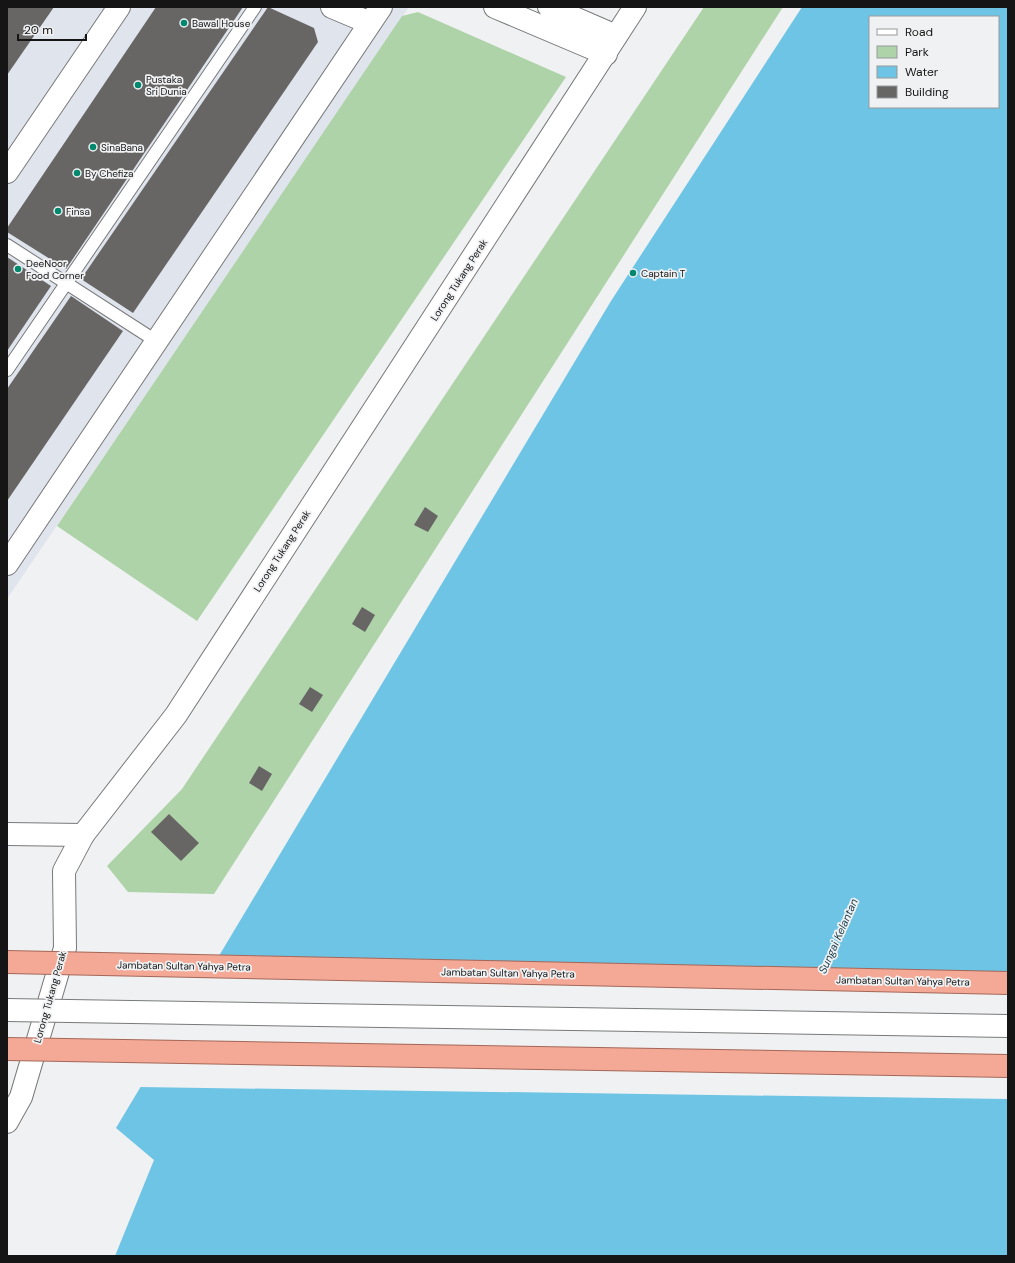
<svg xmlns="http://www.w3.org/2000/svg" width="1015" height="1263" viewBox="0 0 1015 1263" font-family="'DM Sans',sans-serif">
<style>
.built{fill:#e0e5ed}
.green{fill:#aed3a9}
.water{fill:#6ec4e4;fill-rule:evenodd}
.pier{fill:#f0f1f2}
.building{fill:#676665}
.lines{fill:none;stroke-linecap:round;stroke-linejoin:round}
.service-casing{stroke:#78797a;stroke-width:14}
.minor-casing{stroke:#78797a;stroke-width:24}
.tertiary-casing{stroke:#78797a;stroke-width:24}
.service{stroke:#fff;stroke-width:12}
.minor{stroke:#fff;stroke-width:22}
.tertiary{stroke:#fff;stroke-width:22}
.secondary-bridge-casing{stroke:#78797a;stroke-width:24;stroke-linecap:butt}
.trunk-bridge-casing{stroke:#a46758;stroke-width:24;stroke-linecap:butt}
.secondary-bridge{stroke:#fff;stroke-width:22}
.trunk-bridge{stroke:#f4a896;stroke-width:22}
.poi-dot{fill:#00886e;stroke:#f0f1f2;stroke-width:1.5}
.labels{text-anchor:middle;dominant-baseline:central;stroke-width:3.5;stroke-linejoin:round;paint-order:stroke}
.poi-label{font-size:10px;fill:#151516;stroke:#f0f1f2;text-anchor:start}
.street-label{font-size:10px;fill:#151516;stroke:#f0f1f2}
.water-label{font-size:11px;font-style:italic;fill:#153c4a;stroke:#f0f1f2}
</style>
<rect width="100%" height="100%" fill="#f0f1f2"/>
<polygon class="built" points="7,7 409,7 7,599"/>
<g class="green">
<polygon points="704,7 783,7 214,894 128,892 107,866 182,789"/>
<polygon points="418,12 566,77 197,621 57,526 402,16"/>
</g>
<path class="water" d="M802 7H1008V1256H115L154 1160 116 1128 611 301ZM870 17H998V107H870Z"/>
<polygon class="pier" points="217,955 1008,974 1008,1099 138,1087"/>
<g class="building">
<polygon points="7,7 54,7 7,75"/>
<polygon points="156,7 243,7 66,269 7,232 7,228"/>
<polygon points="268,7 314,28 318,42 133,313 81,279"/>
<polygon points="7,257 51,286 7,351"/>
<polygon points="71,296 123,331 7,501 7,389"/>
<polygon points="425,507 438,516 428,532 414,525"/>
<polygon points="362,607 375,615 365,632 352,624"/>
<polygon points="310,687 323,695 312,712 299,704"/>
<polygon points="259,766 272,774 262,791 249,783"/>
<polygon points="169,814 199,843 181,861 151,832"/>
</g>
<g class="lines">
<defs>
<g id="service">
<polyline points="7,245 156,341"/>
<polyline points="7,370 255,7"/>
</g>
<g id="minor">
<polyline points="332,7 370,23"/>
<polyline points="7,172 119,7"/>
<polyline points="7,564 381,7"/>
<polyline points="7,834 83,835"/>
<polyline points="7,1122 21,1097 65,948 64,871 83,835 176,715 635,7"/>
</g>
<g id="tertiary">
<polyline points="495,7 606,54"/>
<polyline points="549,7 616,36"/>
</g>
</defs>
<use href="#service" class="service-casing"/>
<use href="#minor" class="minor-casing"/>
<use href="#tertiary" class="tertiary-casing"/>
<use href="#service" class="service"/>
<use href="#minor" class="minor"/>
<use href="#tertiary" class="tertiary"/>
<defs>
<polyline id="secondary-bridge" points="7,1010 1008,1026"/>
<g id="trunk-bridge">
<polyline points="7,962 1008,983"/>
<polyline points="7,1049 1008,1066"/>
</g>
</defs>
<use href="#secondary-bridge" class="secondary-bridge-casing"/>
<use href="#trunk-bridge" class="trunk-bridge-casing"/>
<use href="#secondary-bridge" class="secondary-bridge"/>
<use href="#trunk-bridge" class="trunk-bridge"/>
</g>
<g class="poi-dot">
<circle cx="184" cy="23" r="4"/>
<circle cx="138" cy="85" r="4"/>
<circle cx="93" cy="147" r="4"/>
<circle cx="77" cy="173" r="4"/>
<circle cx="58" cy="211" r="4"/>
<circle cx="18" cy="269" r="4"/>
<circle cx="633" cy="273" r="4"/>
</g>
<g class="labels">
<g class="poi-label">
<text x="192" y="23">Bawal House</text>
<text x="146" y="79">Pustaka<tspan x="146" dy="12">Sri Dunia</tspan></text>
<text x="101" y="147">SinaBana</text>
<text x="85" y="173">By Chefiza</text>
<text x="66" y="211">Finsa</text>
<text x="26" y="263">DeeNoor<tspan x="26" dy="12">Food Corner</tspan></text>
<text x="641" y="273">Captain T</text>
</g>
<g class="street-label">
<text transform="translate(459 280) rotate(-57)">Lorong Tukang Perak</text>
<text transform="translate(282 551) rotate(-57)">Lorong Tukang Perak</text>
<text transform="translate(184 966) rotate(1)">Jambatan Sultan Yahya Petra</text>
<text transform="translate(508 973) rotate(1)">Jambatan Sultan Yahya Petra</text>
<text transform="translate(903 981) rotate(1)">Jambatan Sultan Yahya Petra</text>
<text transform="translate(50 997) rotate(-74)">Lorong Tukang Perak</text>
</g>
<g class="water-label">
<text transform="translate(838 936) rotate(-66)">Sungai Kelantan</text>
</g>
</g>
<rect width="1015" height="1263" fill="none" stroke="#151516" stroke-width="16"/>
<rect x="869" y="16" width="130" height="92" fill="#f0f1f2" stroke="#98999a"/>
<rect x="877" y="29" width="20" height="6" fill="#ffffff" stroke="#98999a"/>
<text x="905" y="36" font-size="12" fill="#151516">Road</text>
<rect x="877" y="46" width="20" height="12" fill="#aed3a9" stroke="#98999a"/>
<text x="905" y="56" font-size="12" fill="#151516">Park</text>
<rect x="877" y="66" width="20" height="12" fill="#6ec4e4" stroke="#98999a"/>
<text x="905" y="76" font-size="12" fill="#151516">Water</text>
<rect x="877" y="86" width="20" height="12" fill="#676665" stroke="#98999a"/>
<text x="905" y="96" font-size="12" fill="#151516">Building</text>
<path d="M18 34v6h68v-6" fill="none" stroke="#151516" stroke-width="2"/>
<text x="24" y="34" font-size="12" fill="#151516" stroke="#f0f1f2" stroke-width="3" paint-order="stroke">20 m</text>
</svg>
